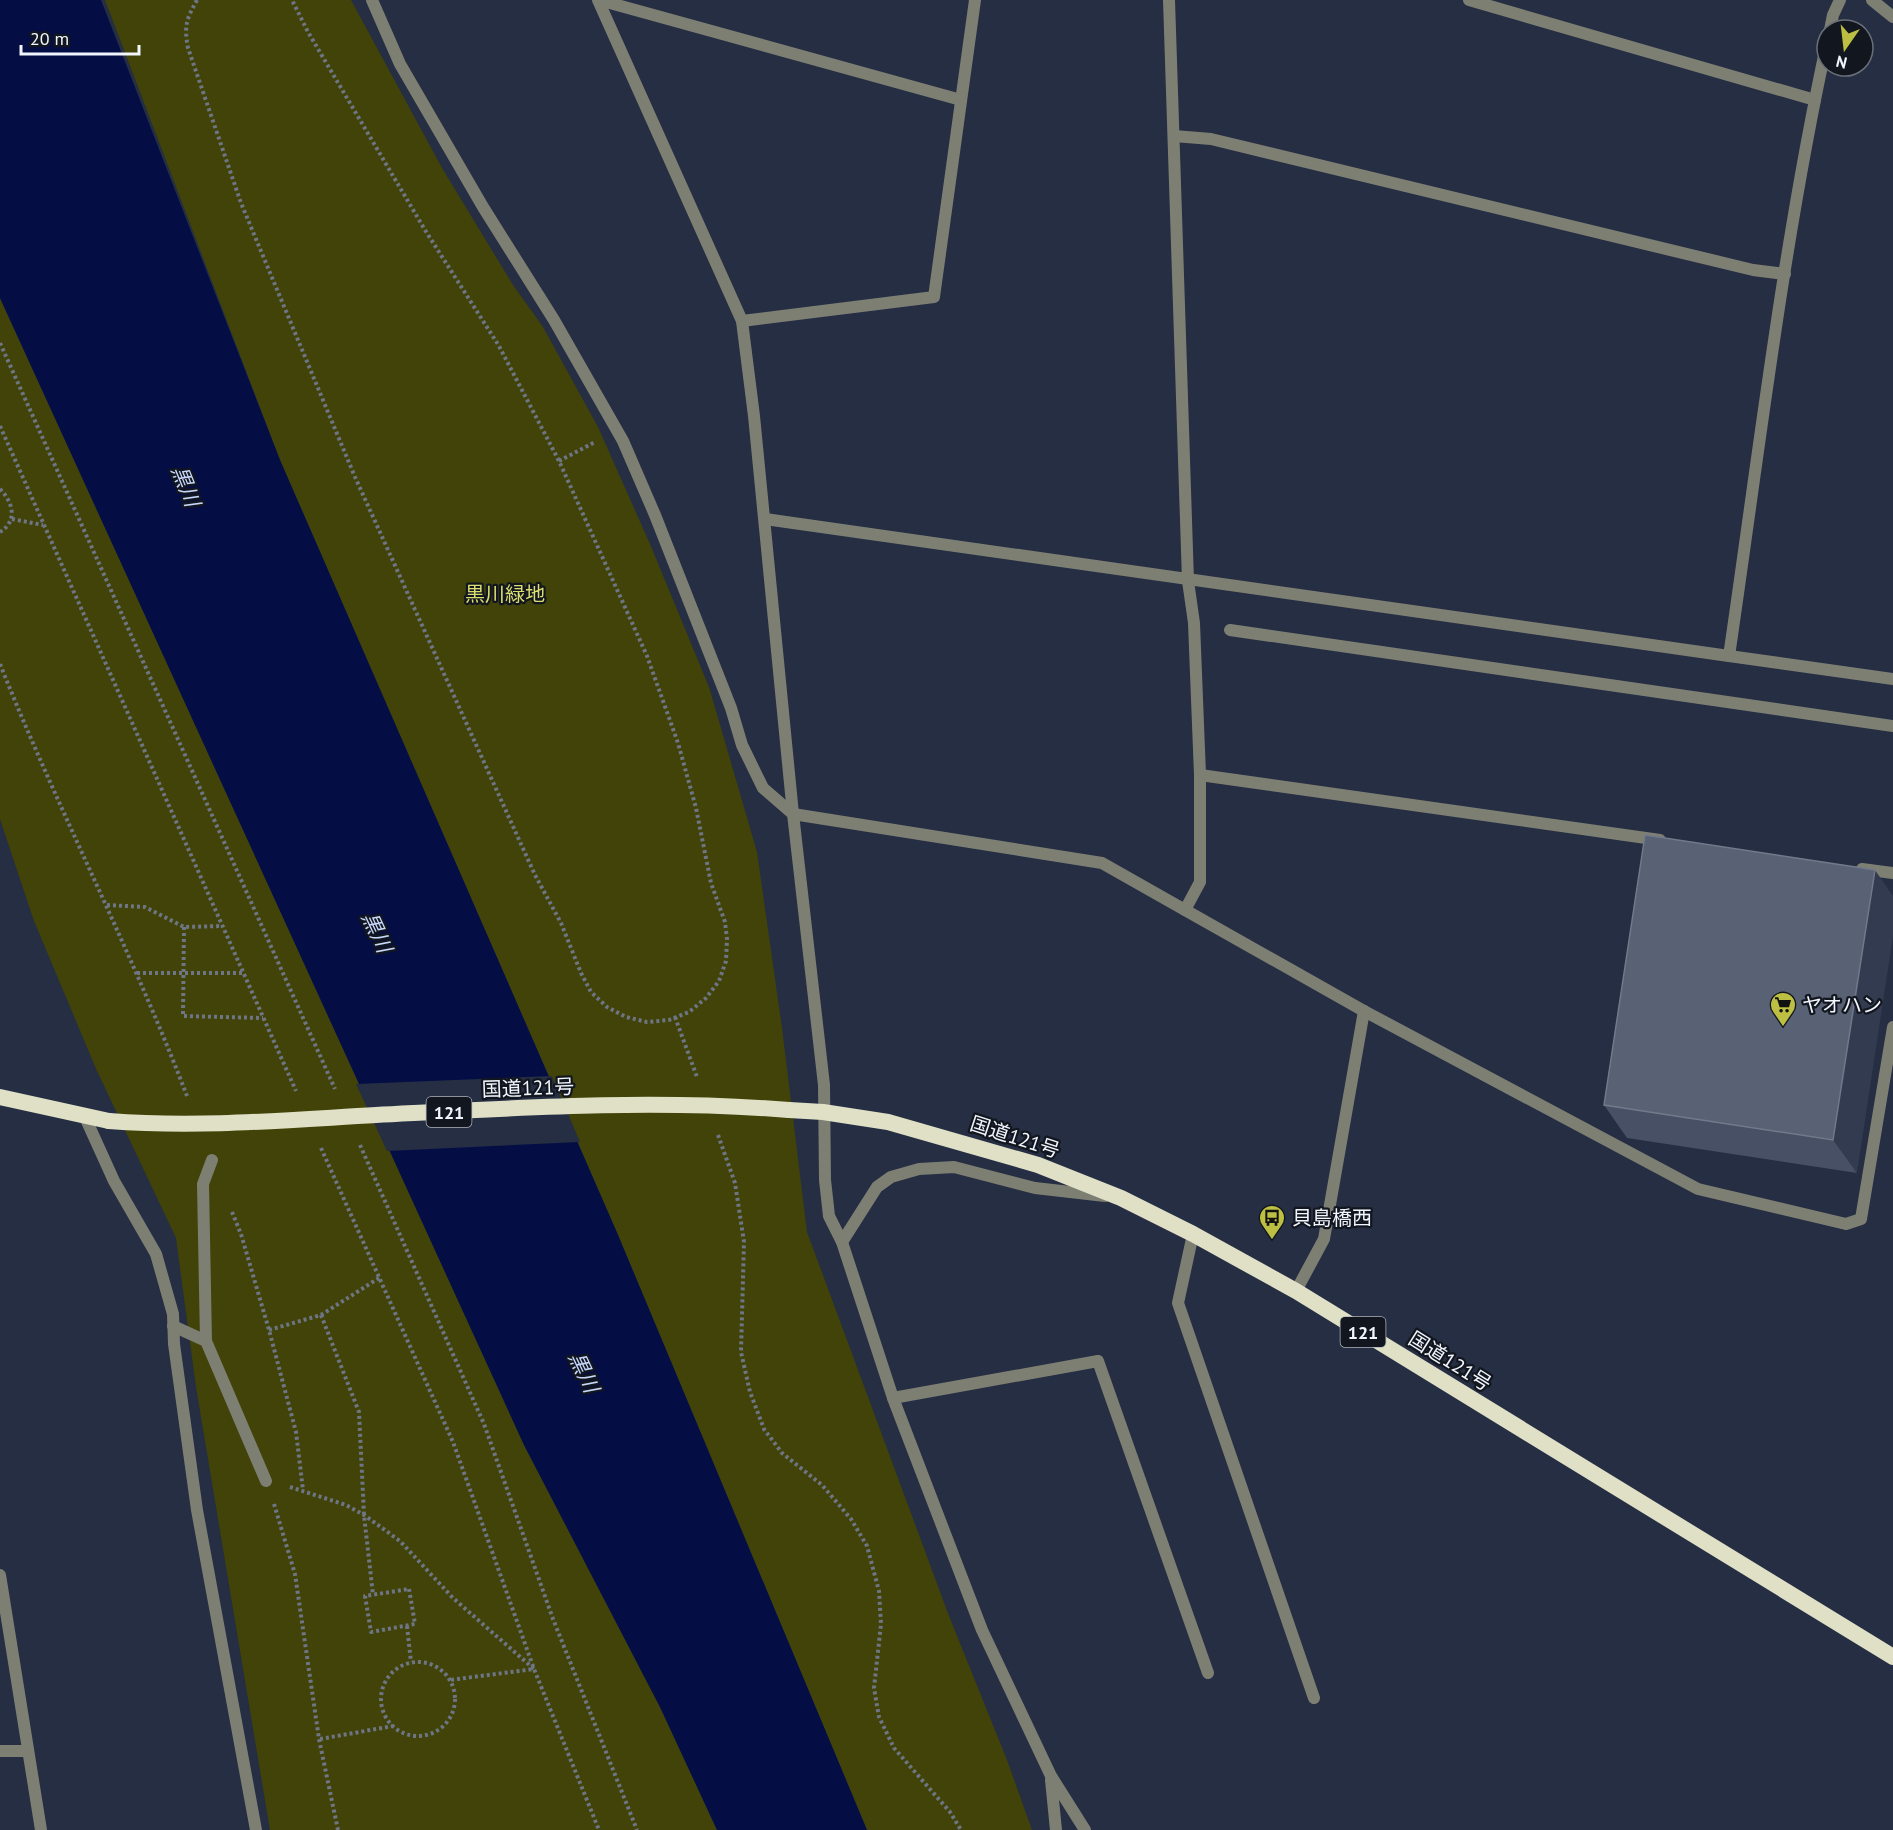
<svg xmlns="http://www.w3.org/2000/svg" width="1893" height="1830" viewBox="0 0 1893 1830" font-family="'PT Sans','Noto Sans JP',sans-serif">
<style>
.green{fill:#424308}
.water{fill:#040e45}
.pier{fill:#252e42}
.lines{fill:none;stroke-linecap:round;stroke-linejoin:round}
.path{stroke:#6e7584;stroke-width:4;stroke-dasharray:3 3;stroke-linecap:butt}
.pedestrian{stroke:#7e7f73;stroke-width:12}
.minor{stroke:#7e7f73;stroke-width:12}
.tertiary{stroke:#7e7f73;stroke-width:12}
.trunk{stroke:#dfe0c6;stroke-width:16}
.trunk-bridge{stroke:#dfe0c6;stroke-width:16}
.wall{fill:#475064}
.shaded-wall{fill:#323b50}
.building{fill:#596275;stroke:#71798a;stroke-width:1.5}
.labels{text-anchor:middle;dominant-baseline:central;stroke-width:4.5;stroke-linejoin:round;paint-order:stroke}
.shield{fill:#12161f;stroke:#aeb2ba;stroke-width:1.5}
.shield-label{font-size:18px;font-weight:bold;fill:#f1f5fd}
.park-label{font-size:20px;fill:#dadd6f;stroke:#12161f}
.poi-label{font-size:20px;fill:#f1f5fd;stroke:#12161f;text-anchor:start}
.street-label{font-size:20px;fill:#f1f5fd;stroke:#12161f}
.water-label{font-size:21px;font-style:italic;fill:#c8d8fc;stroke:#12161f}
</style>
<rect width="100%" height="100%" fill="#252e42"/>
<g class="green">
<polygon points="105,0 351,0 442,168 513,285 543,327 598,427 650,544 709,687 757,852 782,1028 807,1232 949,1616 1007,1760 1032,1830 867,1830 618,1235 280,460"/>
<polygon points="0,298 524,1445 660,1707 717,1830 270,1830 196,1387 176,1238 97,1071 34,921 0,819"/>
</g>
<polygon class="water" points="0,0 101,0 280,460 618,1235 867,1830 717,1830 660,1707 524,1445 0,298"/>
<polygon class="pier" points="552,1076 580,1142 387,1151 356,1084"/>
<g class="lines">
<g class="path">
<path d="M197 0C186 20 184 26 188 48L241 203 355 477 535 875 561 923 581 973 591 992 607 1007 626 1017 647 1022 669 1020 689 1012 706 998 719 981 726 961 727 939 725 922 711 883 696 808 678 743 647 656 559 461 499 346 425 230 308 32 292 0"/>
<polyline points="0,343 335,1089"/>
<polyline points="0,426 296,1091"/>
<polyline points="559,461 595,442"/>
<path d="M0 489C13 502 18 521 0 532"/>
<polyline points="12,519 43,525"/>
<path d="M0 664C58 810 131 949 187 1096"/>
<polyline points="107,905 145,907 184,927 222,926"/>
<polyline points="184,927 183,1016 263,1018"/>
<polyline points="137,973 243,973"/>
<polyline points="675,1017 697,1077"/>
<polyline points="718,1135 735,1183 744,1242 741,1352 750,1392 764,1429 782,1453 822,1485 851,1519 867,1546 879,1591 881,1624 874,1688 879,1717 894,1748 950,1812 961,1830"/>
<polyline points="360,1145 484,1424 553,1619 637,1830"/>
<polyline points="321,1148 453,1442 534,1669 599,1830"/>
<polyline points="232,1212 241,1234 269,1330 296,1432 303,1490"/>
<polyline points="321,1315 359,1412 364,1515 373,1595"/>
<polyline points="269,1330 321,1315 379,1278"/>
<polyline points="290,1487 346,1505 364,1515 400,1541 453,1598 534,1669 450,1680"/>
<polyline points="274,1504 295,1574 319,1739 338,1830"/>
<polygon points="409,1589 415,1624 371,1632 365,1596"/>
<polyline points="407,1626 411,1662"/>
<circle cx="418" cy="1699" r="37"/>
<polyline points="320,1739 393,1726"/>
</g>
<g class="pedestrian">
<polyline points="1230,630 1893,726"/>
<polyline points="173,1326 206,1341 266,1481"/>
<polyline points="206,1341 203,1184 212,1160"/>
</g>
<g class="minor">
<polyline points="372,0 400,64 483,207 554,320 623,441 655,515 731,708 742,745 763,788 793,814 1102,863 1185,910"/>
<polyline points="598,0 742,321 754,416 793,814 824,1085 825,1180 829,1216 842,1242 893,1398 982,1630 1051,1776 1085,1830"/>
<polyline points="599,0 961,100"/>
<polyline points="1169,0 1188,581 1194,623 1200,775 1200,882 1185,910 1364,1011 1698,1189 1846,1224 1861,1219 1893,1027"/>
<polyline points="1469,0 1815,100"/>
<polyline points="1872,0 1893,17"/>
<polyline points="1830,30 1833,15 1840,0"/>
<polyline points="1174,136 1211,139 1753,270 1785,274"/>
<polyline points="742,321 934,297 975,0"/>
<path d="M765 519 1729 656C1759 452 1783 245 1827 42"/>
<polyline points="1729,656 1893,679"/>
<polyline points="1200,775 1660,840"/>
<polyline points="1862,869 1893,873"/>
<polyline points="85,1117 114,1181 156,1254 173,1314 174,1344 197,1510 256,1830"/>
<polyline points="1193,1234 1178,1303 1314,1698"/>
<polyline points="842,1242 877,1187 891,1177 919,1169 954,1167 1035,1188 1105,1196"/>
<polyline points="1296,1291 1324,1239 1364,1011"/>
<polyline points="893,1398 1098,1361 1208,1673"/>
<polyline points="0,1751 28,1751"/>
<polyline points="1051,1780 1056,1830"/>
</g>
<polyline class="tertiary" points="0,1575 41,1830"/>
<g class="trunk">
<polyline points="0,1097 109,1121"/>
<polyline points="789,1110 823,1112 888,1122 1038,1165 1121,1198 1193,1234 1296,1291 1893,1657"/>
</g>
<path class="trunk-bridge" d="M109 1121C198 1128 287 1120 376 1115 514 1108 652 1099 789 1110"/>
</g>
<polygon class="wall" points="1645,835 1857,1173 1627,1138 1604,1105"/>
<polygon class="shaded-wall" points="1875,870 1893,896 1893,936 1857,1173 1833,1140"/>
<polygon class="building" points="1645,835 1875,870 1833,1140 1604,1105"/>
<defs>
<symbol id="supermarket-pin" viewBox="-11 -11 22 30"><path d="M0 17L-7.5 6A9.5 9.5 0 1 1 7.5 6Z" fill="#bdbf43" stroke="#12161f"/><path d="M-6-5.5h2.5l.6 2H6L4.5 2H-2.5L-4.4-4H-6ZM-1.5 3.2a1.3 1.3 0 1 0 .1 0ZM3 3.2a1.3 1.3 0 1 0 .1 0Z" fill="#111"/></symbol>
<symbol id="bus-pin" viewBox="-11 -11 22 30"><path d="M0 17L-7.5 6A9.5 9.5 0 1 1 7.5 6Z" fill="#bdbf43" stroke="#12161f"/><path d="M-5-6H5V4H4V6H2V4H-2V6H-4V4H-5ZM-3.5-4V0h7V-4ZM-3.5 1.2v1.5H-2V1.2ZM2 1.2v1.5H3.5V1.2Z" fill="#111"/></symbol>
</defs>
<g fill-rule="evenodd">
<use href="#supermarket-pin" x="1768" y="990" width="30" height="40"/>
<use href="#bus-pin" x="1257" y="1203" width="30" height="40"/>
</g>
<g class="labels">
<g class="shield">
<rect x="426.5" y="1097" width="45" height="30" rx="4.5"/>
<rect x="1340.5" y="1317" width="45" height="30" rx="4.5"/>
</g>
<g class="shield-label">
<text x="449" y="1112">121</text>
<text x="1363" y="1332">121</text>
</g>
<g class="park-label">
<text x="505" y="594">黒川緑地</text>
</g>
<g class="poi-label">
<text x="1802" y="1005">ヤオハン</text>
<text x="1292" y="1218">貝島橋西</text>
</g>
<g class="street-label">
<text transform="translate(528 1088) rotate(-2)">国道121号</text>
<text transform="translate(1015 1137) rotate(18)">国道121号</text>
<text transform="translate(1450 1361) rotate(32)">国道121号</text>
</g>
<g class="water-label">
<text transform="translate(186 486) rotate(68)">黒川</text>
<text transform="translate(377 932) rotate(65)">黒川</text>
<text transform="translate(584 1372) rotate(65)">黒川</text>
</g>
</g>
<g transform="translate(1845 48) rotate(194)"><circle r="28" fill="#12161f" stroke="#6b6f78" stroke-width="1.5"/>
<path d="M0-4.5L10 22L0 15L-10 22Z" fill="#bdbf43"/>
<text y="-9" font-size="16" font-weight="bold" text-anchor="middle" fill="#f1f5fd">N</text>
</g>
<path d="M21 45v9h118v-9" fill="none" stroke="#f1f5fd" stroke-width="3"/>
<text x="30" y="45" font-size="18" fill="#f1f5fd" stroke="#12161f" stroke-width="4.5" paint-order="stroke">20 m</text>
</svg>
